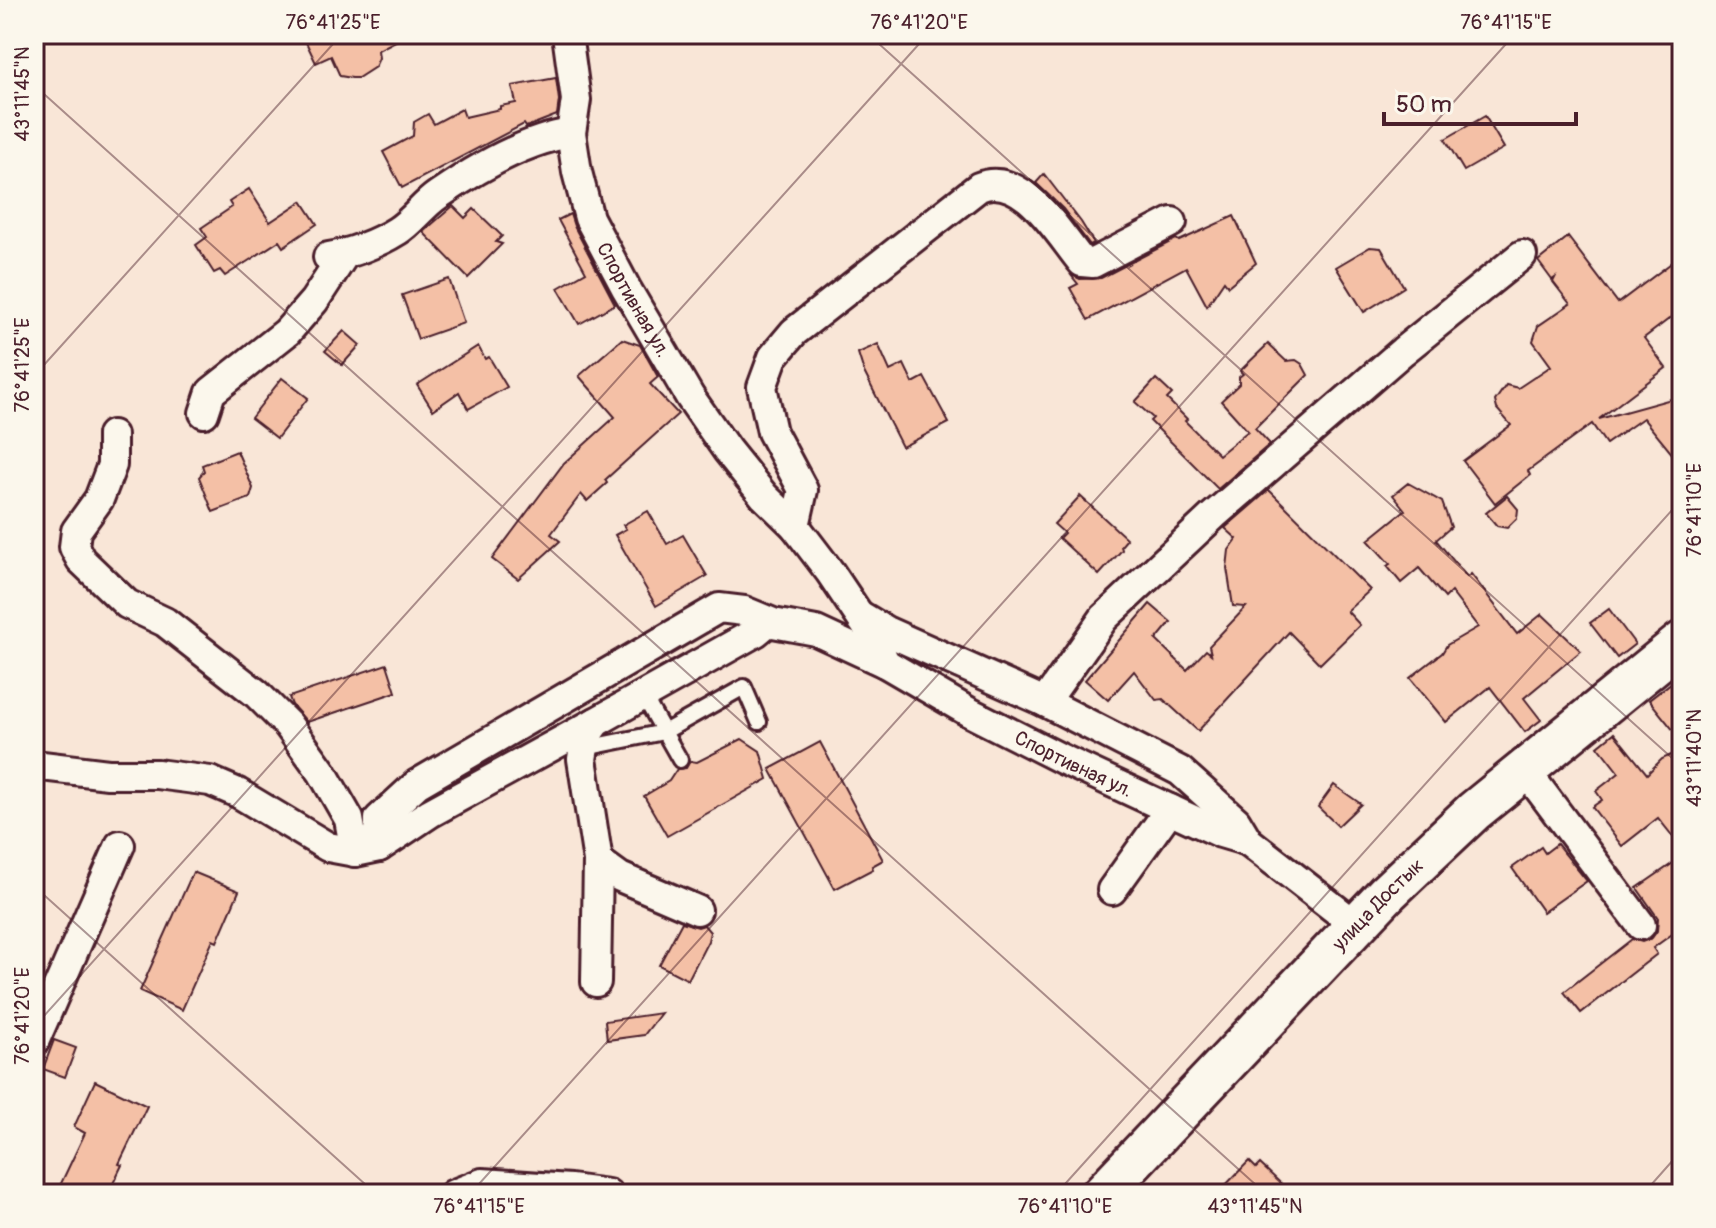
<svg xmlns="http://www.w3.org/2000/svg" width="1716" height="1228" viewBox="0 0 1716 1228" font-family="Pangolin,sans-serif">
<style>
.building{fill:#f4c0a6;stroke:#4a1f2b;stroke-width:2}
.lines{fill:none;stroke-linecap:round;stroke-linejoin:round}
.lane-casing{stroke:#4a1f2b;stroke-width:20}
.street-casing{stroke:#4a1f2b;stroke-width:34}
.secondary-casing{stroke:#4a1f2b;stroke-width:46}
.lane{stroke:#fbf7ec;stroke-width:14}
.street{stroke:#fbf7ec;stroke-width:28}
.secondary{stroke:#fbf7ec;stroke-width:40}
.ticks{fill:none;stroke:#4a1f2b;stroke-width:2;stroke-opacity:0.45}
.labels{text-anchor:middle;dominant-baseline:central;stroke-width:8;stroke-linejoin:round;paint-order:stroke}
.street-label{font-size:20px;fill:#4a1f2b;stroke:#fbf7ec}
.neatline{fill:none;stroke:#4a1f2b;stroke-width:3}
.ticks-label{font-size:20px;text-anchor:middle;fill:#4a1f2b}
</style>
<rect width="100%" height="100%" fill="#f9e6d7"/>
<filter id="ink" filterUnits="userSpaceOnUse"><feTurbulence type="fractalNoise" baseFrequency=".0125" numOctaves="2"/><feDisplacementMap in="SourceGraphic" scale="16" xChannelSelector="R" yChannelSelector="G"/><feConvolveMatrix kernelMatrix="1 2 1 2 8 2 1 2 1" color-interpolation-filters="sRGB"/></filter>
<g filter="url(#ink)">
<g class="building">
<polygon points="302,34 409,34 378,50 379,58 375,67 358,78 352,78 340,76 331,56 316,63"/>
<polygon points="556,78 559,100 557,115 526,127 524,124 402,188 383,152 413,136 414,122 428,114 434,124 462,109 465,117 500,109 500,106 516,103 512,86"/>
<polygon points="1485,116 1504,148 1464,171 1445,139"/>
<polygon points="1044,174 1081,222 1094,243 1090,245 1063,209 1036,183"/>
<polygon points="249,189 270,222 302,201 317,224 283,247 279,241 225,276 220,270 214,273 196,245 207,237 201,228 232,207 229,202"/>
<polygon points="453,206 465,218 474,209 502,236 496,242 502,244 468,278 423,232"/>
<polygon points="570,214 574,226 615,304 579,324 558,288 586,272 558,220"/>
<polygon points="1234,216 1256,263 1228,286 1224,281 1207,306 1186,267 1088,320 1070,288 1078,284 1070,274 1080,279 1101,278 1176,239 1179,241"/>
<polygon points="1568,237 1618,303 1682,255 1682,309 1644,338 1666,368 1599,419 1682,396 1682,466 1643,418 1606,444 1592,424 1528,471 1530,475 1495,503 1463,461 1511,425 1497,409 1495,401 1506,385 1518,388 1551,366 1533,341 1538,326 1570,304 1553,282 1555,278 1552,280 1538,261"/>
<polygon points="1370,247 1381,248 1404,287 1364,312 1336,267"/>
<polygon points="449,279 464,323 418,339 402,295"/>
<polygon points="344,331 360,345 342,365 325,351"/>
<polygon points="622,339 640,345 658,377 650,384 678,414 605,480 607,483 587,501 581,494 551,534 560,541 518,579 492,559 564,463 615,417 579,376"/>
<polygon points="878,344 890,371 904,364 913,383 924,377 949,423 902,447 864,372 858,353"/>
<polygon points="1268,344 1286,361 1296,360 1302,364 1308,375 1255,428 1270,444 1218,489 1150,421 1153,418 1135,402 1156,379 1172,394 1167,399 1187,419 1185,421 1219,455 1248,431 1221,401 1239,384 1239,377 1243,374 1240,371"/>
<polygon points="478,346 485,359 489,357 507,387 468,409 459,392 433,410 417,385"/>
<polygon points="282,378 308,398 277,438 251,418"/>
<polygon points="237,451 253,488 250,498 213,512 199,477 204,471 202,465"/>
<polygon points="1408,483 1442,502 1451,527 1436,540 1467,577 1471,574 1517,634 1542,614 1581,651 1524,698 1541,720 1525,732 1490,687 1446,722 1410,678 1442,653 1447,645 1478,627 1451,592 1445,598 1419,568 1401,583 1387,566 1390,564 1368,540 1405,510 1393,495"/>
<polygon points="1269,490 1370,590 1347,611 1360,625 1320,664 1289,632 1198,731 1163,699 1156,700 1134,671 1108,700 1085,680 1150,604 1171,622 1156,640 1187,670 1206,650 1211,654 1209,646 1246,607 1233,606 1227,568 1229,550 1237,539 1225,528"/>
<polygon points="1080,496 1127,539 1121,546 1122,550 1099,575 1059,538 1064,533 1054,524"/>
<polygon points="1507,496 1518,509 1517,518 1507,528 1497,526 1486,513"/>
<polygon points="648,511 667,544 683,535 707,576 656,606 615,535 626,529 623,525"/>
<polygon points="1609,609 1635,644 1617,658 1590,623"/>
<polygon points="387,664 396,692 307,722 292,705 289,697"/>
<polygon points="1671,683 1682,697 1682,741 1649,700"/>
<polygon points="1614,733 1647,774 1662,759 1682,750 1682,848 1658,818 1622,846 1592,807 1602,800 1596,791 1619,773 1598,746"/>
<polygon points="742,739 760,751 768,779 667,836 644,796 669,781 677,769 686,768 690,761 697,762"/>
<polygon points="820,742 883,860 872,866 873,869 835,889 770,769"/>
<polygon points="1334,785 1361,804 1338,826 1318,807"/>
<polygon points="1557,844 1587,881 1543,912 1512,868 1541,847 1545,853"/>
<polygon points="1682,857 1682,927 1653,948 1657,954 1581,1013 1564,992 1632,939 1642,942 1652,938 1657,931 1658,918 1637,888"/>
<polygon points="193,872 239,891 217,942 213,940 182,1010 140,991"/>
<polygon points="682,922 698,927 704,925 710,932 708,941 688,980 659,965"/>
<polygon points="661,1013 644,1035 607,1040 605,1021"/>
<polygon points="54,1040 76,1048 65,1077 43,1069"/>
<polygon points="95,1081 147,1106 119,1164 122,1165 108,1194 56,1194 85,1133 74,1127"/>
<polygon points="1249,1161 1256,1168 1260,1164 1292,1194 1217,1194"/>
</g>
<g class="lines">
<defs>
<g id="lane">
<polyline points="643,695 680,760"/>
<polyline points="585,748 664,732 744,687 759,722"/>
</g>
<g id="street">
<path id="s1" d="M567 34 576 100 571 133 577 172 589 218 626 288 690 397 727 450 764 496 795 526 830 572 875 639 885 663"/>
<path d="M328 257C350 254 378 243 397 231 412 222 423 205 438 195 477 168 525 140 571 133"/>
<polyline points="204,413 211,392 287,332 314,301 344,255"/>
<polyline points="112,435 112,465 99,499 76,531 74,547 81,560 127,604 165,622 257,694 288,725 322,772 349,819 355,852"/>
<path d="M795 526 803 490 772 432 762 387 773 357 794 332 979 187C1022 169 1058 233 1082 262L1093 263 1172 222"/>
<polyline points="861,616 886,631 1045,702 1180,771 1236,821 1248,841 1357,926"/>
<polyline points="1045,702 1104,618 1214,515 1403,351 1522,255"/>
<path id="s2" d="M34 765 108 774H157L210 781 238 793 328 847 355 852 379 847V819L417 784 719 608 744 611 773 623 816 631 885 663 969 712 1062 759 1221 833 1248 841"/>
<polyline points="1525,770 1641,925"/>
<polyline points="379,847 430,813 596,722"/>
<polyline points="598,861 620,877 697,910"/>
<polyline points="1112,890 1170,809"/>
<polyline points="596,982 598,861 582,759 586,736 596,722 756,632 768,622"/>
<polyline points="34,1042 120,845"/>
<polyline points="454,1194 482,1183 570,1189 608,1194"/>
</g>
<g id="secondary">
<path id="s3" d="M1102 1194 1387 893 1474 811 1682 642"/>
</g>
</defs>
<use href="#lane" class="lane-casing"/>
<use href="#street" class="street-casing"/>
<use href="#secondary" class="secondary-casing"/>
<use href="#lane" class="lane"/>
<use href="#street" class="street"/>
<use href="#secondary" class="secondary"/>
</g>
</g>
<path class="ticks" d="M868 34 1682 767M34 85 1266 1194M34 376 342 34M34 886 376 1194M34 1027 928 34M470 1194 1515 34M1056 1194 1682 499M1643 1194 1682 1150"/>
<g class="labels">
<g class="street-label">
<text stroke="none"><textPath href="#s1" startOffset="280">Спортивная ул.</textPath></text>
<text stroke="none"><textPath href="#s2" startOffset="1184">Спортивная ул.</textPath></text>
<text stroke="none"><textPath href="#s3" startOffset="400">улица Достык</textPath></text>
</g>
</g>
<rect width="1716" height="1228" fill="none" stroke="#fbf7ec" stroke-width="88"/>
<path d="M1384 112v12h192v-12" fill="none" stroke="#4a1f2b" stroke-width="4"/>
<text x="1396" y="112" font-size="24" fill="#4a1f2b" stroke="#fbf7ec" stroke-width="6" paint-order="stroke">50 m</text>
<rect x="44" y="44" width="1628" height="1140" class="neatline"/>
<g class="ticks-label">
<text x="333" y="29">76°41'25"E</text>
<text x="919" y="29">76°41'20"E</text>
<text x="1506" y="29">76°41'15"E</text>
<text transform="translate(22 94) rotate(-90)" y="7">43°11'45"N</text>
<text transform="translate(22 365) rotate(-90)" y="7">76°41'25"E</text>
<text transform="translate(1694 510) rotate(-90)" y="7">76°41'10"E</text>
<text transform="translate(1694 758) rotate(-90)" y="7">43°11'40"N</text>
<text transform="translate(22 1016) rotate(-90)" y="7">76°41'20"E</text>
<text x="479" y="1213">76°41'15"E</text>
<text x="1065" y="1213">76°41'10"E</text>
<text x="1255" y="1213">43°11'45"N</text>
</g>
</svg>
